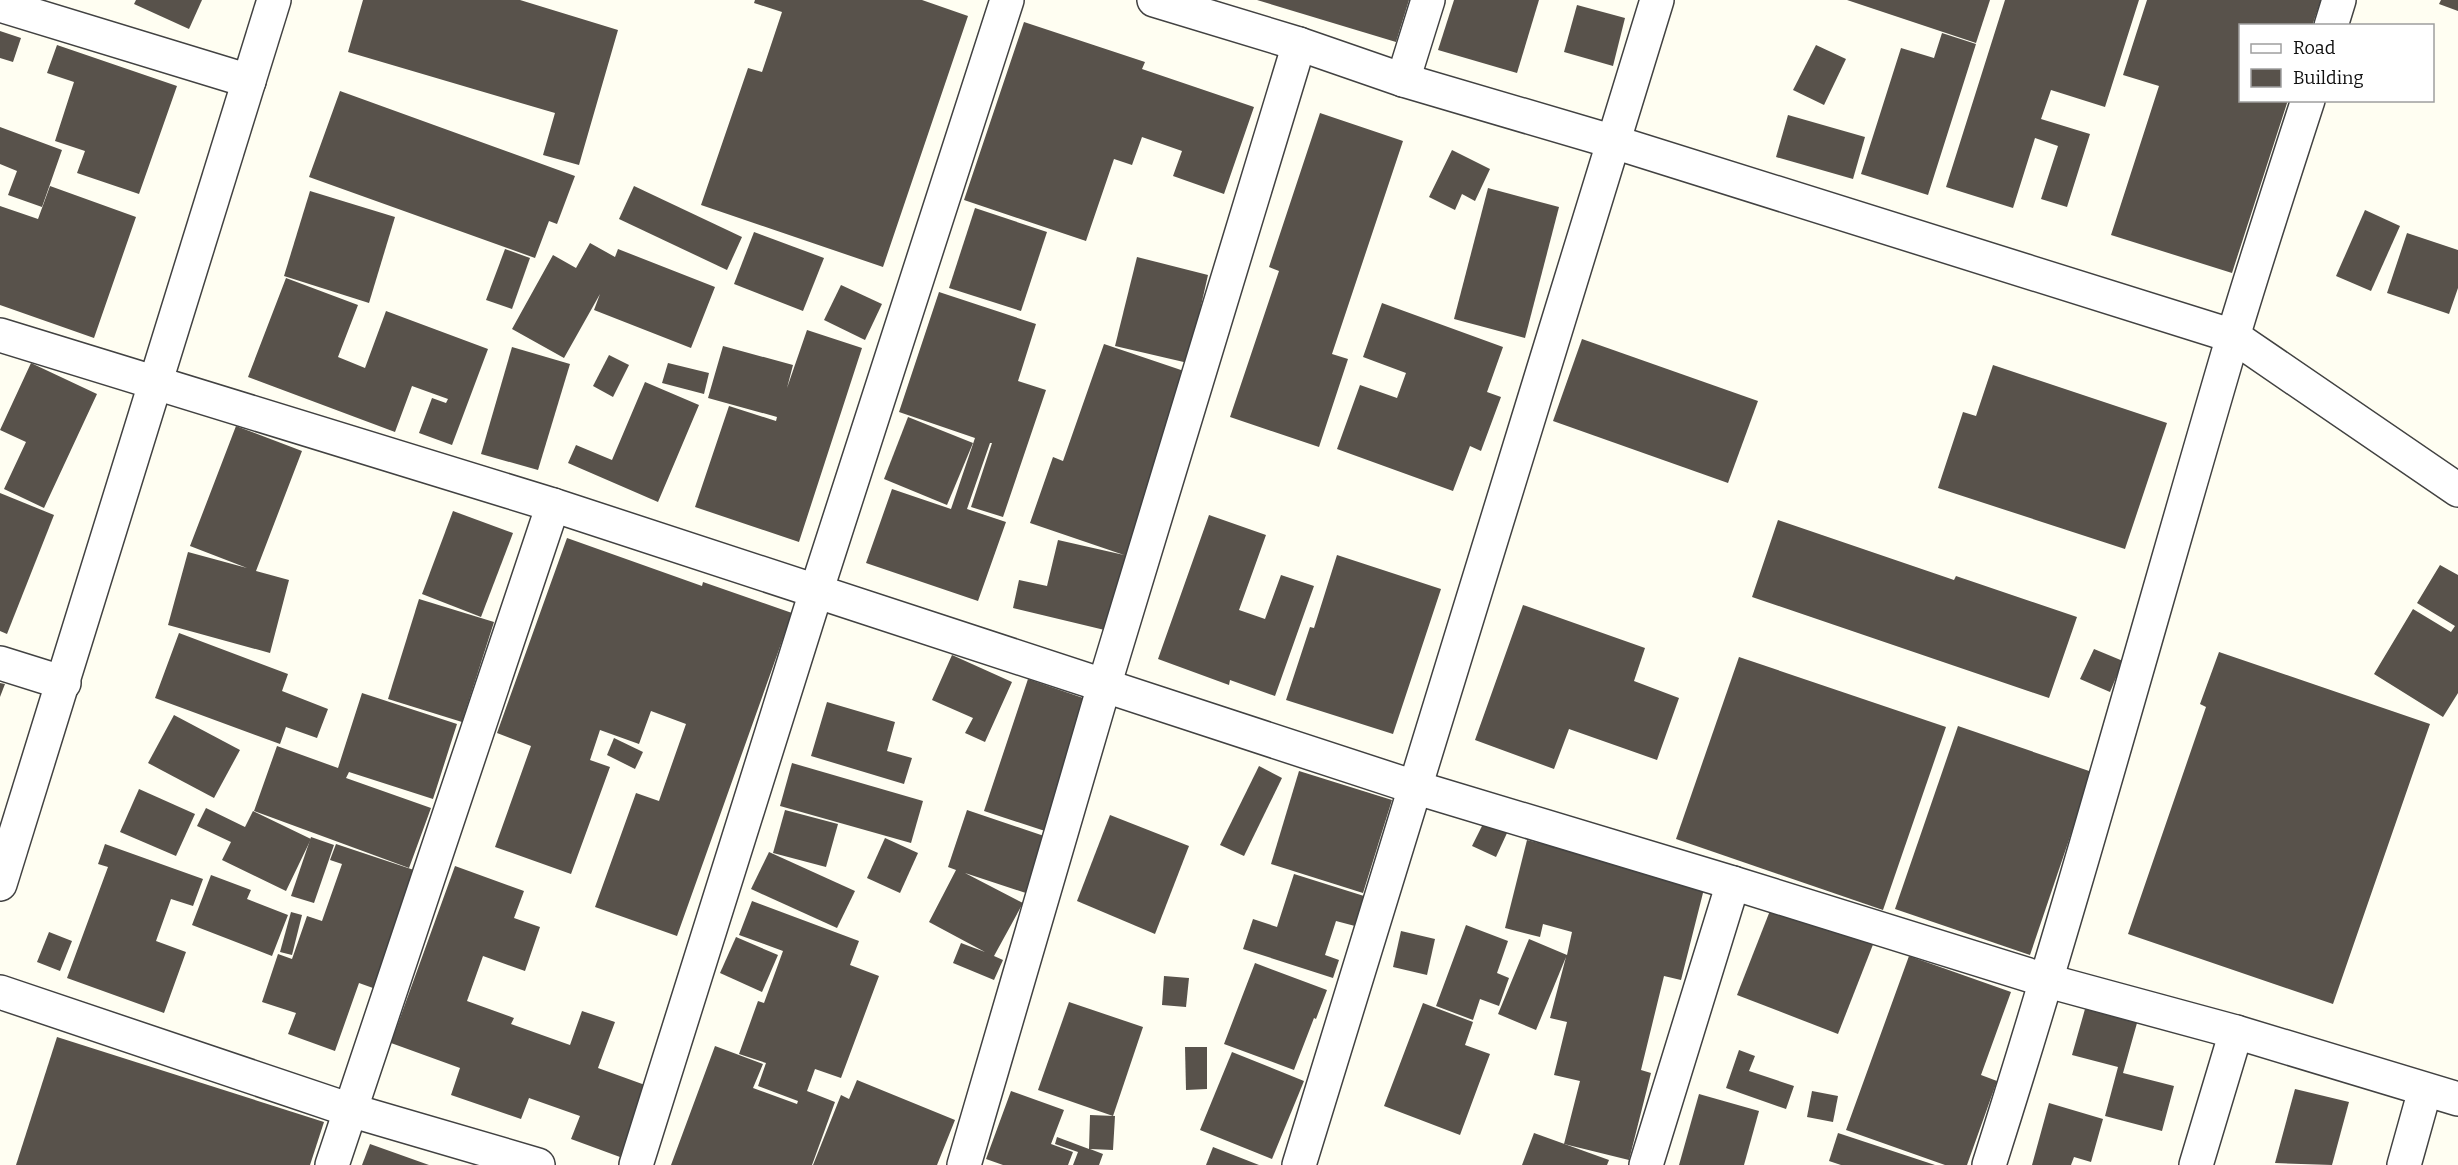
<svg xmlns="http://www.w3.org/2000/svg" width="2458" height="1165" viewBox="0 0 2458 1165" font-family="Bitter,serif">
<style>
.building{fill:#58524b}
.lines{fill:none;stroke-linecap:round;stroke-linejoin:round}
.minor-casing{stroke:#424242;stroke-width:36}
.tertiary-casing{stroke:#424242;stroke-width:36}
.minor{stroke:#fff;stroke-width:33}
.tertiary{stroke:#fff;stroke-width:33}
</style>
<rect width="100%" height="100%" fill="#fffef2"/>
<g class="building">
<polygon points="136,0 202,0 189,29 134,4"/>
<polygon points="363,0 520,0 618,30 579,165 543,155 555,113 348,52"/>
<polygon points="755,0 922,0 968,16 883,267 701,205 748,68 762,72 782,12 754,3"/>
<polygon points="1257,0 1409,0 1396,42"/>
<polygon points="1454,0 1539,0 1517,73 1438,50"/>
<polygon points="1847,0 1990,0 1976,43"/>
<polygon points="2005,0 2139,0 2105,107 2051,90 2041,119 2090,134 2067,207 2041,199 2058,146 2035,138 2013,208 1946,187"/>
<polygon points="2147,0 2321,0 2312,26 2240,26 2240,100 2288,100 2232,273 2111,235 2159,86 2123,75"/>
<polygon points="2441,0 2458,0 2458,11 2439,4"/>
<polygon points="1577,5 1625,18 1613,66 1564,52"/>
<polygon points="1024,22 1145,62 1142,69 1254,107 1224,194 1173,176 1182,151 1142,137 1132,165 1114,159 1086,241 964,200"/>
<polygon points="0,31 21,38 13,62 0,58"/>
<polygon points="1942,33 1976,44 1928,195 1861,174 1901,48 1934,58"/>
<polygon points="57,45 177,86 139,194 77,173 85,151 55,141 74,82 47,73"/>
<polygon points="1816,45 1846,59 1824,105 1793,90"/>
<polygon points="340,91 575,176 557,224 549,221 535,258 309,177"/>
<polygon points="1320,113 1403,141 1332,354 1348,359 1319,447 1230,417 1279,271 1269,267"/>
<polygon points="1788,115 1865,137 1853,179 1776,157"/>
<polygon points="0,127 62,150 42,207 8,195 17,171 0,164"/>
<polygon points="1452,150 1490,169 1475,201 1462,194 1455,210 1429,197"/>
<polygon points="50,186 136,217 94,338 0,305 0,206 38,219"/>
<polygon points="634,186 742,237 727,270 619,219"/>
<polygon points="1488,188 1559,207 1525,338 1454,319"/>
<polygon points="310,191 395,217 369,303 284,276"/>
<polygon points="975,208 1047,232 1021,311 949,288"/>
<polygon points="2365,210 2400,226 2371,291 2336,276"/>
<polygon points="754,232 824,258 803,311 734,284"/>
<polygon points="2407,233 2458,250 2458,288 2449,314 2387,293"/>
<polygon points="590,243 615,257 618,249 715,287 691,348 594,310 600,294 564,358 512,329 553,255 576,268"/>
<polygon points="505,249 530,258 512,309 486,300"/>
<polygon points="1137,257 1208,275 1188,363 1115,346"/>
<polygon points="286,278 358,305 338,357 365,368 386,311 488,349 452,445 419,433 432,398 446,403 448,399 412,386 395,432 248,377"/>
<polygon points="841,285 882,304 865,340 824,320"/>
<polygon points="939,292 1036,324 1018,381 1046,390 1003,517 971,507 992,443 990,443 967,509 1006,522 978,601 866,563 892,489 951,509 975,438 899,412"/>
<polygon points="1382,303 1503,347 1487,392 1501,397 1481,451 1470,446 1453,491 1337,449 1360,385 1397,398 1406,373 1363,357"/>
<polygon points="807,330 862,348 799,542 695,507 729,406 776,421 777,417 708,398 723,346 793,365 787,388"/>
<polygon points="1582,339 1758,401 1728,483 1553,421"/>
<polygon points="1104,344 1184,371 1113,632 1013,608 1019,580 1047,586 1058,540 1124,555 1030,523 1053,457 1063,461"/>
<polygon points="512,347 570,364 538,470 481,454"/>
<polygon points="609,355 629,365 613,397 593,386"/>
<polygon points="31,363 97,394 44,508 4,489 26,442 0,430"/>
<polygon points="668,363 709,373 704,394 662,383"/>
<polygon points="1993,365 2167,423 2125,549 1938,488 1963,412 1976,416"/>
<polygon points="645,382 699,405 658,502 568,463 576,445 612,460"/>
<polygon points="908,417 973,443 947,505 884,479"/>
<polygon points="236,426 302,451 256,571 289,580 270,653 168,625 188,552 247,568 190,546"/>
<polygon points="0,493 54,515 7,634 0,631"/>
<polygon points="453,511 513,533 481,617 422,594"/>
<polygon points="1209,515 1266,535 1239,610 1265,619 1281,575 1314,586 1275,696 1230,680 1229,685 1158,659"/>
<polygon points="1778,520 1954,580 1956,576 2077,617 2049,698 1752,597"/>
<polygon points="567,538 702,586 703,582 792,613 677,936 595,907 636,793 659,801 686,724 651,711 639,744 600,730 590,760 610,767 571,874 495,847 531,746 497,733"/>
<polygon points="1337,555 1441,589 1393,734 1286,700 1310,627 1314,628"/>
<polygon points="2440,565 2458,575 2458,693 2443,717 2374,674 2413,609 2451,632 2455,626 2417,603"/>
<polygon points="419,599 494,622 462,722 388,699"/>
<polygon points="1523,605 1645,648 1634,681 1679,698 1657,760 1569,729 1554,769 1475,740"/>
<polygon points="179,633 288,674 282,691 328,709 317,738 286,727 280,744 155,698"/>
<polygon points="2094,649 2123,661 2110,692 2080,679"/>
<polygon points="2219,652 2430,724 2333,1004 2128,934 2206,707 2200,704"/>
<polygon points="952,655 1012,682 985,742 965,733 973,718 932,700"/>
<polygon points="1739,657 1946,727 1883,910 1676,839"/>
<polygon points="1028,679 1089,700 1045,831 984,811"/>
<polygon points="0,683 5,684 0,697"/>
<polygon points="362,693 457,724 433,799 349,772 346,778 431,808 409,868 254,811 277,746 338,768"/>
<polygon points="827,702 895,722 887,751 912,758 904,784 811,756"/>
<polygon points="174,715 240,750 214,798 148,763"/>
<polygon points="1958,726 2092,772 2030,955 1895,909"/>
<polygon points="614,738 643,752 635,769 607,755"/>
<polygon points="792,763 923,801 911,843 780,806"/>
<polygon points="1259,766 1282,778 1244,856 1220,845"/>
<polygon points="1299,771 1392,800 1363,893 1271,864"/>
<polygon points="139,789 195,814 176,856 120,832"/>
<polygon points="206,808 245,827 253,811 311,839 286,891 222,860 231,842 197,826"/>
<polygon points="785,810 838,824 826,867 773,853"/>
<polygon points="967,810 1050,838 1032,895 965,873 1023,903 994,956 1003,960 994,980 953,963 961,943 985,952 929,922 956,870 948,867"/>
<polygon points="1110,815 1189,846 1155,934 1077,901"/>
<polygon points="1484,822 1507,833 1496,857 1472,846"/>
<polygon points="311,837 334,845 314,903 291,896"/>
<polygon points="885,838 918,853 900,893 867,878"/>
<polygon points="1527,840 1705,885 1681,980 1664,976 1641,1070 1651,1073 1629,1160 1564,1144 1580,1081 1554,1075 1567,1022 1550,1018 1566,957 1536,1030 1498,1014 1529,939 1567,955 1572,932 1543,924 1540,937 1505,928"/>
<polygon points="105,844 203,879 193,906 171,899 156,941 186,952 164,1013 67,978 108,867 98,864"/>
<polygon points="336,844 417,871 373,988 359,983 335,1051 288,1034 296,1013 262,1002 278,954 292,959 307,916 322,921 342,864 330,860"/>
<polygon points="769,852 855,891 837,928 751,889"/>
<polygon points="455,866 524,891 514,918 540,927 525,971 483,956 467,1001 514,1018 511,1024 570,1045 582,1011 615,1022 598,1068 645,1085 620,1157 571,1139 580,1116 529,1098 521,1119 451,1095 460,1068 391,1043"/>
<polygon points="1294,874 1364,896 1355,926 1336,921 1325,955 1339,960 1333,978 1243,949 1253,919 1277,927"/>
<polygon points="211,875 251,890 247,899 288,915 272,956 192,925"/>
<polygon points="752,901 859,941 850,965 879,976 841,1078 815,1069 807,1091 835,1102 812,1165 671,1165 715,1046 763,1064 753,1088 797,1104 798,1101 758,1086 766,1063 739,1054 758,1001 764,1003 783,951 739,935"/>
<polygon points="1773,903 1874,942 1838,1034 1737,995"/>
<polygon points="291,912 302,915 292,955 280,952"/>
<polygon points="1466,925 1508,941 1497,973 1509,978 1499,1006 1480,999 1473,1020 1436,1006"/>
<polygon points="1401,931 1435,939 1427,975 1393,967"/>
<polygon points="49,932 72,941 60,971 37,962"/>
<polygon points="736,937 778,955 762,992 720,973"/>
<polygon points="1909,956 2011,992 1981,1075 1997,1081 1967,1165 1945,1165 1846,1130"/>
<polygon points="1255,963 1327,990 1316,1019 1314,1018 1294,1070 1224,1044"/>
<polygon points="1164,976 1189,978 1186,1007 1162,1005"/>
<polygon points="1069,1002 1143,1027 1113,1116 1038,1090"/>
<polygon points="1423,1003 1473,1022 1465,1045 1490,1054 1460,1135 1384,1106"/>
<polygon points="2085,1009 2137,1023 2123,1073 2174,1086 2162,1131 2105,1116 2118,1067 2072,1055"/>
<polygon points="57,1037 324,1122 310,1165 16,1165"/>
<polygon points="1185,1047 1207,1047 1207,1089 1186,1090"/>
<polygon points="1739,1050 1755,1056 1749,1071 1794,1086 1786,1109 1726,1088"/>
<polygon points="1232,1052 1304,1081 1272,1159 1200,1130"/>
<polygon points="857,1080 955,1120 937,1165 813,1165 841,1095 849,1099"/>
<polygon points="2295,1089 2349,1102 2332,1165 2275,1163"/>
<polygon points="1011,1091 1064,1110 1051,1144 1073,1152 1068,1165 1003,1165 986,1159"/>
<polygon points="1812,1091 1838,1096 1833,1122 1807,1117"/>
<polygon points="1699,1094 1759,1111 1744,1165 1679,1165"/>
<polygon points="2049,1103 2103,1119 2091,1162 2074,1157 2071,1165 2032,1165"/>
<polygon points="1090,1115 1115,1116 1113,1150 1090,1149 1103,1154 1099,1165 1073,1165 1078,1152 1055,1144 1057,1137 1089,1149"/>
<polygon points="1534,1133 1609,1160 1607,1165 1522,1165"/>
<polygon points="1838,1133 1935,1165 1841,1165 1829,1161"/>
<polygon points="370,1144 429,1165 362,1165"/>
<polygon points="1213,1147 1259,1165 1206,1165"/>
</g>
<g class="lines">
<defs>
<g id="minor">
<polyline points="0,5 249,81"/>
<polyline points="2331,26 2339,0"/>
<polyline points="1403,80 1428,0"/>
<polyline points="0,335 553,505 1414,787 1733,883 2048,981 2236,1032 2458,1099"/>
<polyline points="0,663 64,683"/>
<polyline points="0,884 274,0"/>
<polyline points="0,992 350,1110 538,1165"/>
<polyline points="332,1165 553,505"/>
<polyline points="636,1165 816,592 1007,0"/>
<polyline points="964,1165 1104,686 1299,44"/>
<polyline points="1299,1165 1657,0"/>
<polyline points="1646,1165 1733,883"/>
<path d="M1989 1165C2076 892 2151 615 2232 340 2256 260 2282 180 2308 100"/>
<polyline points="2196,1165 2236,1032"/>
<polyline points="2404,1165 2425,1090"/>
</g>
<polyline id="tertiary" points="1154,0 1299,44 1403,80 1614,142 2233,336 2458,490"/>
</defs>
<use href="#minor" class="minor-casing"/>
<use href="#tertiary" class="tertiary-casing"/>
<use href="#minor" class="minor"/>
<use href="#tertiary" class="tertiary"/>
</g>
<rect x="2239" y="24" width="195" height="78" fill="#ffffff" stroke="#9f9f9f" stroke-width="1.5"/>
<rect x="2251" y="44" width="30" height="9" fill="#ffffff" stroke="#9f9f9f" stroke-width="1.5"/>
<text x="2293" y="54" font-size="18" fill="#0f0f0f">Road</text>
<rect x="2251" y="69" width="30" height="18" fill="#58524b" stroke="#9f9f9f" stroke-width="1.5"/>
<text x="2293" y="84" font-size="18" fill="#0f0f0f">Building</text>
</svg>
